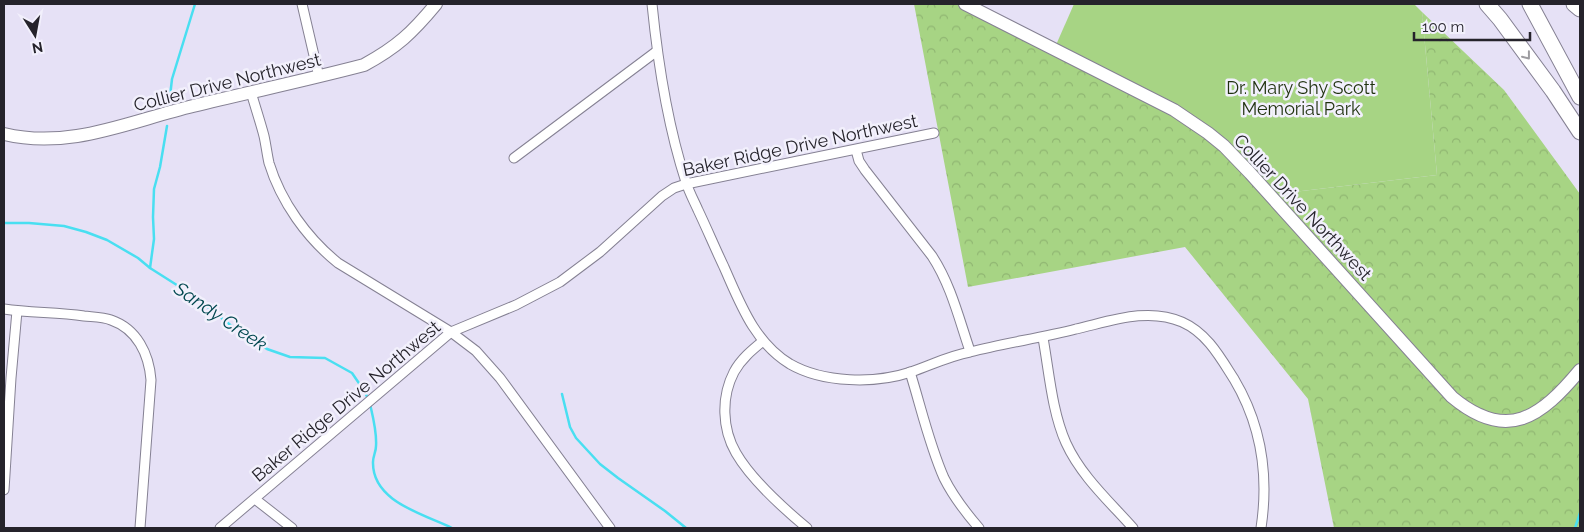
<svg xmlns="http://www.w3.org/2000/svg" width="1584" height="532" viewBox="0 0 1584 532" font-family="Raleway,sans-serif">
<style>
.green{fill:#a7d484}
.forest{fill:url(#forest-crowns)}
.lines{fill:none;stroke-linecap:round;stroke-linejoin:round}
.stream{stroke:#49dff1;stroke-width:2.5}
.street-casing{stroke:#858193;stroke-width:11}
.secondary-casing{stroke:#858193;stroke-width:14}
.highway-casing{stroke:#858193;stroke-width:17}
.street{stroke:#fff;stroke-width:9}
.secondary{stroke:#fff;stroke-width:12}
.highway{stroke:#fff;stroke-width:15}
.oneway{stroke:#9d9ca0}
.labels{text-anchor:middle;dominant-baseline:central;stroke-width:5;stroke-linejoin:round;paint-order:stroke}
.street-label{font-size:18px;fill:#25232b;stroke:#f2f0fc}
.park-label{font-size:18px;fill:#1f310e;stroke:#f2f0fc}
.water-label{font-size:19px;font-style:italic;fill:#01474f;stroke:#f2f0fc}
</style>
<defs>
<pattern id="forest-crowns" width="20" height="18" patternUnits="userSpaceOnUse" patternTransform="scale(1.25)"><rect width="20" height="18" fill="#a7d484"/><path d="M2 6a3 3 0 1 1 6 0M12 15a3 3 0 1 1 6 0" fill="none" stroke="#90b672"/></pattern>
</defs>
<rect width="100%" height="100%" fill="#e6e1f6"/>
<polygon class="green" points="1074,4 1414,4 1422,12 1437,175 1268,195 1056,45"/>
<polygon class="forest" points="914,4 968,4 1174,107 1268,195 1437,175 1422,12 1504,90 1580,194 1580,528 1334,528 1308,399 1185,247 968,287"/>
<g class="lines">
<g class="stream">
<polyline points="169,105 172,79 195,4"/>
<polyline points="4,223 29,223 64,226 86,232 107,240 138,258 150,268 191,294 238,331 267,349 290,357 325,358 352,373 365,392 368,399"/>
<polyline points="150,268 154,239 153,217 154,189 160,167 167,126"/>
<polyline points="562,394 570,427 576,438 600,464 618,478 665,511 686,528"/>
<path d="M370 404C373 417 377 432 376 446 376 452 373 456 373 462 372 502 424 514 452 528"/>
<polyline points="1575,528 1580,513"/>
</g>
<defs>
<g id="street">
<polyline points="302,4 319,77"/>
<path d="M652 4C658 64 667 124 686 182 689 192 694 201 698 210 707 229 715 248 724 267 740 303 754 342 790 364 823 383 875 384 911 372 931 365 949 356 970 352 1005 343 1041 338 1076 329 1111 321 1148 307 1182 322 1207 333 1220 357 1234 379 1262 426 1269 475 1261 528"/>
<path d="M251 92C255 106 260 121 264 136 266 145 267 154 269 163 281 202 307 238 338 263L451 332 476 351 500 378 610 528"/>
<path d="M856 150 859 161 865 170 932 256C951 285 959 319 970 351"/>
<polyline points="514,158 657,51"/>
<path d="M4 309C30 313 57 312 84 316 93 317 103 317 111 320 137 329 149 354 151 380L140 528"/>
<path d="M1043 338C1049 371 1052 412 1066 443 1081 476 1110 502 1133 528"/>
<path d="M763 341C752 350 741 359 734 372 721 397 722 429 736 453 751 479 783 508 807 528"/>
<path d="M910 372C921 407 929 444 944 478 953 496 966 513 979 528"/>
<polyline points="4,490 11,378 17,311"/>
<polyline points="255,499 292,528"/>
<polyline points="220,528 451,332 516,305 560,282 600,252 662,196 674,188 686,184 934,133"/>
</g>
<g id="secondary">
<path d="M965 4 1174 110 1208 133 1224 146 1250 173 1452 397C1507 443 1541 417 1580 370"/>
<path d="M4 134C70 150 130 121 193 106 250 92 307 80 364 65 397 47 412 33 436 4"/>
</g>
<g id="highway">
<polyline points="1487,4 1500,19 1553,91 1580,132"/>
<polyline points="1530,4 1580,97"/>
<polyline points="1574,4 1580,9"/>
</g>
</defs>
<use href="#street" class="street-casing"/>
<use href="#secondary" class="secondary-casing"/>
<use href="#highway" class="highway-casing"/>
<use href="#street" class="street"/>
<use href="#secondary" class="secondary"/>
<use href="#highway" class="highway"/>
</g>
<defs><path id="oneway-chevron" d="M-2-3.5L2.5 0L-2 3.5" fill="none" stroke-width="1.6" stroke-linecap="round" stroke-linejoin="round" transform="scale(1.25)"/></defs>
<use class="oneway" href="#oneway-chevron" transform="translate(1527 56) rotate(52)"/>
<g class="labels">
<g class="street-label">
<text transform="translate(227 82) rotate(-14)">Collier Drive Northwest</text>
<text transform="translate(800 145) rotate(-12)">Baker Ridge Drive Northwest</text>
<text transform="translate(1303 207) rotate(47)">Collier Drive Northwest</text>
<text transform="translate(346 401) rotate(-40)">Baker Ridge Drive Northwest</text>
</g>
<g class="park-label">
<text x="1301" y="87">Dr. Mary Shy Scott<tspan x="1301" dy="21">Memorial Park</tspan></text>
</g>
<g class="water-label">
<text transform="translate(221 316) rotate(34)">Sandy Creek</text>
</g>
</g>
<rect width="1584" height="532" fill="none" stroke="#25232b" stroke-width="10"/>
<g transform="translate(35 35) rotate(169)" stroke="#f2f0fc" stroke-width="4" paint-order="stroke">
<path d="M0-4L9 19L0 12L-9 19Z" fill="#25232b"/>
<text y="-8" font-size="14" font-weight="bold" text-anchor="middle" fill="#25232b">N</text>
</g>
<path d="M1414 32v8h116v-8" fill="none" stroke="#25232b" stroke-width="2.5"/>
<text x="1422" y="32" font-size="15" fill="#25232b" stroke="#f2f0fc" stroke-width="4" paint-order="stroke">100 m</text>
</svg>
